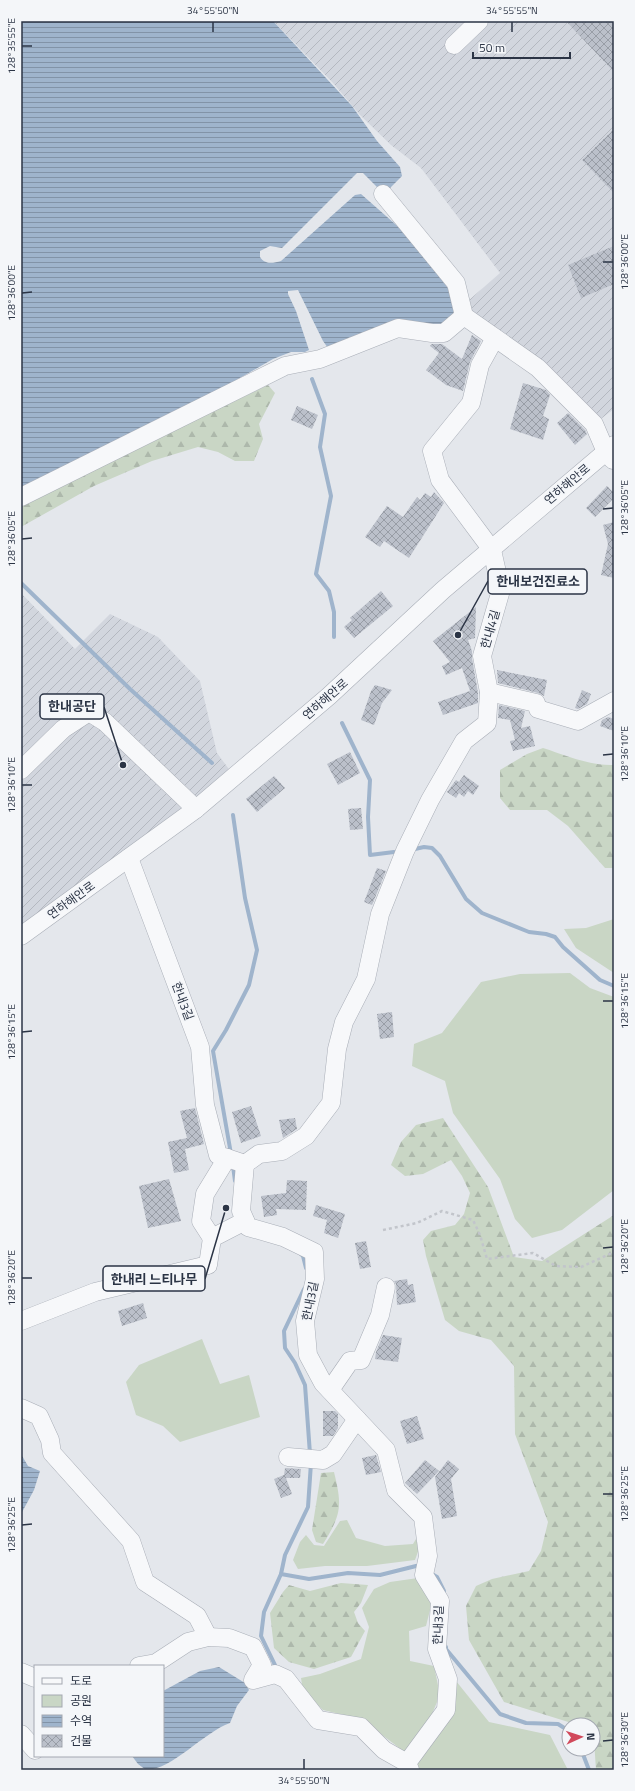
<svg xmlns="http://www.w3.org/2000/svg" width="635" height="1791" viewBox="0 0 635 1791" font-family="'Titillium Web','Noto Sans KR',sans-serif">
<style>
.industrial{fill:url(#industrial-furrows)}
.green{fill:#c9d6c5}
.forest{fill:url(#forest-firs)}
.water{fill:url(#water-rules)}
.lines{fill:none;stroke-linecap:round;stroke-linejoin:round}
.stream{stroke:#9fb4cc;stroke-width:4}
.building{fill:url(#building-cross-hatch)}
.minor-casing{stroke:#a9aeb7;stroke-width:19}
.path{stroke:#c2c5cb;stroke-width:2.5;stroke-dasharray:3 3;stroke-linecap:butt}
.minor{stroke:#f7f8fa;stroke-width:18}
.ticks{fill:none;stroke:#2b3445;stroke-width:1.5}
.labels{text-anchor:middle;dominant-baseline:central;stroke-width:3.5;stroke-linejoin:round;paint-order:stroke}
.street-label{font-size:12px;fill:#2b3445;stroke:#f4f6f9}
.leader{fill:none;stroke:#2b3445;stroke-width:1.5}
.callout-dot{fill:#2b3445;stroke:#f4f6f9;stroke-width:1.5}
.callout{fill:#f4f6f9;stroke:#2b3445;stroke-width:1.5}
.callout-label{font-size:13px;text-anchor:middle;font-weight:bold;fill:#2b3445}
.neatline{fill:none;stroke:#2b3445;stroke-width:1.5}
.ticks-label{font-size:10px;text-anchor:middle;fill:#2b3445}
</style>
<defs>
<pattern id="industrial-furrows" width="10" height="10" patternUnits="userSpaceOnUse"><rect width="10" height="10" fill="#d2d6de"/><path d="M-1 1l2-2M0 10L10 0M9 11l2-2" fill="none" stroke="#b4b8c0"/></pattern>
<pattern id="forest-firs" width="22" height="20" patternUnits="userSpaceOnUse"><rect width="22" height="20" fill="#c9d6c5"/><path d="M5 1l3.5 6h-7zM16 11l3.5 6h-7z" fill="#adb8ab"/></pattern>
<pattern id="water-rules" width="6" height="5" patternUnits="userSpaceOnUse"><rect width="6" height="5" fill="#9fb4cc"/><path d="M0 2.5h6" fill="none" stroke="#8293a7"/></pattern>
<pattern id="building-cross-hatch" width="8" height="8" patternUnits="userSpaceOnUse"><rect width="8" height="8" fill="#bbc0ca"/><path d="M0 0l8 8M0 8l8-8" fill="none" stroke="#989da6"/></pattern>
</defs>
<rect width="100%" height="100%" fill="#e4e7ec"/>
<g class="industrial">
<polygon points="273,21 614,21 614,409 594,424 464,316 468,301 500,273 421,168 391,145 360,115 333,83"/>
<polygon points="21,593 75,649 110,614 158,637 200,681 217,753 234,776 21,936"/>
</g>
<g class="green">
<polygon points="614,919 614,973 576,948 564,929 586,928"/>
<polygon points="570,973 590,988 614,997 614,1190 562,1230 532,1238 515,1219 500,1179 453,1113 445,1081 412,1066 414,1044 442,1033 481,982 520,974"/>
<polygon points="202,1339 220,1384 249,1375 260,1417 180,1442 163,1426 136,1415 126,1382 139,1365"/>
<polygon points="347,1520 356,1538 385,1546 413,1544 416,1539 419,1549 415,1560 367,1566 325,1566 298,1569 293,1560 300,1542 306,1535 314,1545 324,1546 340,1521"/>
<polygon points="418,1578 432,1602 426,1626 409,1631 410,1661 434,1666 440,1695 429,1721 406,1753 361,1719 323,1710 303,1691 301,1678 320,1674 361,1659 369,1627 362,1608 374,1589 390,1582"/>
<polygon points="456,1681 489,1722 550,1735 568,1770 418,1770 415,1764"/>
</g>
<g class="forest">
<polygon points="268,385 275,393 259,424 263,439 254,461 235,461 218,452 198,447 152,461 94,486 21,527 21,504"/>
<path d="M543 748C565 755 590 766 614 765V868H605L568 826 547 810H510L500 798V770L527 754Z"/>
<polygon points="443,1118 488,1187 514,1257 542,1261 614,1215 614,1770 596,1770 593,1725 578,1725 504,1702 469,1640 466,1606 476,1586 492,1579 529,1571 541,1551 548,1522 515,1434 514,1366 491,1340 459,1331 445,1320 426,1256 423,1240 431,1231 455,1225 464,1214 470,1193 462,1176 451,1160 423,1174 405,1176 391,1165 401,1142 416,1125"/>
<path d="M334 1472C342 1505 342 1514 323 1544L316 1542 312 1530 321 1473Z"/>
<polygon points="341,1583 368,1585 361,1603 354,1612 358,1623 365,1631 351,1657 314,1669 289,1662 274,1648 270,1613 283,1592 289,1585 310,1591"/>
</g>
<g class="water">
<path d="M21 21H273L352 106 377 141 400 167 402 176 388 190 378 188 363 173H357L282 248 270 246 260 251V257C265 265 273 263 281 261L355 195 361 194 411 238 456 299 458 312 442 327 328 348 323 341 298 290 288 291V294L296 311 309 350 305 352H291L273 359 186 409 21 492Z"/>
<polygon points="21,1454 28,1466 40,1471 34,1490 21,1514"/>
<path d="M219 1667 245 1683 249 1690 237 1706 230 1723C204 1732 172 1770 146 1770L138 1764 132 1756H163V1691L200 1671Z"/>
</g>
<g class="lines">
<g class="stream">
<polyline points="312,379 325,414 320,447 331,496 316,574 329,591 334,612 334,637"/>
<polyline points="21,583 130,689 212,763"/>
<polyline points="342,723 370,780 368,817 370,855 394,852"/>
<polyline points="415,849 424,847 432,848 440,856 466,899 482,913 529,932 546,934 555,937 563,947 600,980 614,986"/>
<polyline points="231,1154 213,1051 226,1030 249,985 257,950 245,898 233,815"/>
<polyline points="233,1166 235,1181"/>
<polyline points="300,1253 303,1256 306,1268"/>
<polyline points="304,1289 284,1331 285,1348 295,1363 305,1385 310,1454"/>
<polyline points="311,1463 308,1507 285,1555 281,1574 309,1579 348,1573 380,1575 416,1566 420,1568"/>
<polyline points="432,1574 437,1577 444,1591"/>
<polyline points="446,1647 446,1649 500,1714 526,1723 558,1724 569,1731"/>
<polyline points="271,1669 275,1665 261,1636 264,1612 281,1574"/>
<polyline points="581,1749 589,1770"/>
</g>
</g>
<g class="building">
<polygon points="566,21 614,21 614,72"/>
<polygon points="614,129 614,193 582,160"/>
<polygon points="614,246 614,284 581,298 568,265"/>
<polygon points="472,335 481,341 470,362 463,391 446,385 426,370 439,353 430,346 432,344 442,344 462,359"/>
<polygon points="523,383 546,390 550,395 543,416 549,419 543,440 510,429"/>
<polygon points="297,406 318,415 312,429 291,420"/>
<polygon points="568,413 585,430 587,434 575,445 557,423"/>
<polygon points="607,486 614,493 614,498 595,517 586,508"/>
<polygon points="434,492 444,503 409,558 384,541 380,547 365,537 387,506 403,517 417,497 420,500 425,493 431,497"/>
<polygon points="614,522 614,578 601,575 608,544 603,525"/>
<polygon points="381,591 393,606 354,638 344,627 352,620 350,618"/>
<polygon points="476,607 475,638 468,640 472,651 472,658 478,693 478,703 443,715 438,702 470,691 462,668 446,675 442,666 450,662 433,641"/>
<polygon points="497,670 547,680 544,696 538,693 498,683"/>
<polygon points="375,685 392,690 382,703 374,725 361,720 371,691"/>
<polygon points="582,690 591,694 587,704 578,709 575,708"/>
<polygon points="499,705 525,711 521,728 530,726 535,746 513,751 510,741 515,740 510,720 498,718"/>
<polygon points="608,717 614,719 614,731 600,726 602,720"/>
<polygon points="350,752 360,773 338,785 327,764"/>
<polygon points="464,775 479,786 473,795 468,791 464,797 459,793 456,798 447,792 456,780 459,782"/>
<polygon points="274,776 285,788 257,812 246,799"/>
<polygon points="361,808 363,829 350,830 348,809"/>
<polygon points="377,868 386,871 372,905 364,902"/>
<polygon points="392,1012 394,1037 380,1039 377,1014"/>
<polygon points="251,1106 261,1136 241,1143 232,1112"/>
<polygon points="195,1108 204,1144 185,1149 189,1170 174,1173 168,1142 187,1138 180,1111"/>
<polygon points="295,1118 297,1129 283,1138 279,1120"/>
<polygon points="169,1179 181,1221 148,1228 139,1186"/>
<polygon points="287,1180 307,1181 306,1210 276,1209 277,1215 264,1217 261,1196 286,1193"/>
<polygon points="316,1205 345,1214 338,1238 324,1233 327,1220 313,1216"/>
<polygon points="366,1241 371,1267 360,1269 355,1243"/>
<polygon points="407,1279 408,1285 413,1284 416,1302 397,1305 396,1284 394,1281"/>
<polygon points="143,1303 147,1318 122,1326 118,1311"/>
<polygon points="383,1335 402,1338 398,1362 375,1359 376,1352"/>
<polygon points="323,1411 335,1411 338,1414 338,1428 333,1436 323,1436"/>
<polygon points="417,1416 424,1439 407,1444 400,1421"/>
<polygon points="376,1455 381,1472 366,1475 362,1458"/>
<polygon points="425,1460 439,1471 417,1494 405,1483"/>
<polygon points="448,1460 459,1469 451,1479 457,1516 442,1519 435,1477"/>
<polygon points="285,1468 301,1469 300,1478 286,1478 292,1494 281,1498 274,1479 284,1475"/>
</g>
<g class="lines">
<defs>
<g id="minor">
<polyline points="454,45 479,21"/>
<polyline points="383,194 456,283 464,316 538,368 594,424 606,452 613,460"/>
<polyline points="495,338 480,365 471,403 432,451 440,480 492,550 501,590 482,656 489,692 536,703 538,709 578,721 614,701"/>
<polyline points="21,497 285,366 320,359 398,328 432,333 444,333 464,316"/>
<polyline points="21,770 63,729 89,712 105,722 196,809"/>
<polyline points="129,858 200,1047 205,1105 218,1155 245,1164"/>
<polyline points="21,936 196,809 329,696 443,590 614,445"/>
<polyline points="245,1164 241,1211 248,1227 283,1237 314,1252 315,1279 305,1321 308,1355 323,1383 386,1450 396,1490 423,1517 428,1556 424,1575 440,1601 437,1649 448,1679 446,1710 407,1763"/>
<polyline points="245,1164 259,1154 282,1151 306,1136 331,1103 337,1049 344,1022 366,979 380,914 405,851 430,800 464,741 487,723 489,692"/>
<polyline points="212,1238 201,1221 205,1194 227,1158"/>
<polyline points="21,1321 95,1292 208,1265 212,1238 245,1221"/>
<polyline points="330,1390 350,1361 361,1360 380,1315 386,1287"/>
<polyline points="21,1408 39,1416 50,1440 52,1453 131,1541 145,1582 197,1616 208,1637"/>
<polyline points="288,1457 323,1460 333,1454 357,1419"/>
<polyline points="139,1666 156,1663 188,1642 208,1637 229,1638 253,1647 262,1665 253,1680 275,1674 286,1679 318,1720 361,1727 384,1750 407,1763 410,1770"/>
<polyline points="21,1672 35,1678"/>
<polyline points="21,1734 35,1750"/>
</g>
</defs>
<use href="#minor" class="minor-casing"/>
<polyline class="path" points="383,1230 417,1223 442,1211 473,1220 480,1235 487,1259 533,1253 556,1266 581,1267 614,1252"/>
<use href="#minor" class="minor"/>
</g>
<path class="ticks" d="M213 22V32M512 22V32M22 46H32M603 262H613M22 293 32 292M603 509 613 508M22 539 32 538M603 755 613 754M22 785H32M603 1001H613M22 1032 32 1031M603 1248 613 1247M22 1278H32M603 1494H613M22 1525 32 1524M603 1741 613 1740M304 1759V1769"/>
<g class="labels">
<g class="street-label">
<text transform="translate(567 484) rotate(-40)">연하해안로</text>
<text transform="translate(490 629) rotate(-74)">한내4길</text>
<text transform="translate(325 699) rotate(-41)">연하해안로</text>
<text transform="translate(71 900) rotate(-36)">연하해안로</text>
<text transform="translate(183 1001) rotate(69)">한내3길</text>
<text transform="translate(310 1301) rotate(-79)">한내3길</text>
<text transform="translate(438 1625) rotate(-88)">한내3길</text>
</g>
</g>
<path class="leader" d="M458 635L488 581M123 765L104 707M226 1208L205 1279"/>
<g class="callout-dot">
<circle cx="458" cy="635" r="4"/>
<circle cx="123" cy="765" r="4"/>
<circle cx="226" cy="1208" r="4"/>
</g>
<g class="callout">
<rect x="488" y="569" width="99" height="25" rx="4"/>
<rect x="40" y="694" width="64" height="25" rx="4"/>
<rect x="103" y="1266" width="102" height="25" rx="4"/>
</g>
<g class="callout-label">
<text x="538" y="586">한내보건진료소</text>
<text x="72" y="711">한내공단</text>
<text x="154" y="1284">한내리 느티나무</text>
</g>
<rect width="635" height="1791" fill="none" stroke="#f4f6f9" stroke-width="44"/>
<rect x="34" y="1665" width="130" height="92" fill="#f4f6f9" stroke="#a4a8b1"/>
<rect x="42" y="1678" width="20" height="6" fill="#f7f8fa" stroke="#a4a8b1"/>
<text x="70" y="1685" font-size="12" fill="#2b3445">도로</text>
<rect x="42" y="1695" width="20" height="12" fill="#c9d6c5" stroke="#a4a8b1"/>
<text x="70" y="1705" font-size="12" fill="#2b3445">공원</text>
<rect x="42" y="1715" width="20" height="12" fill="url(#water-rules)" stroke="#a4a8b1"/>
<text x="70" y="1725" font-size="12" fill="#2b3445">수역</text>
<rect x="42" y="1735" width="20" height="12" fill="url(#building-cross-hatch)" stroke="#a4a8b1"/>
<text x="70" y="1745" font-size="12" fill="#2b3445">건물</text>
<g transform="translate(581 1737) rotate(87)"><circle r="19" fill="#f4f6f9" stroke="#a4a8b1"/>
<path d="M0-3L7 15L0 10L-7 15Z" fill="#d1495b"/>
<text y="-6" font-size="11" font-weight="bold" text-anchor="middle" fill="#2b3445">N</text>
</g>
<path d="M473 52v6h97v-6" fill="none" stroke="#2b3445" stroke-width="2"/>
<text x="479" y="52" font-size="12" fill="#2b3445" stroke="#f4f6f9" stroke-width="3" paint-order="stroke">50 m</text>
<rect x="22" y="22" width="591" height="1747" class="neatline"/>
<g class="ticks-label">
<text x="213" y="14">34°55'50"N</text>
<text x="512" y="14">34°55'55"N</text>
<text transform="translate(11 46) rotate(-90)" y="4">128°35'55"E</text>
<text transform="translate(624 262) rotate(-90)" y="4">128°36'00"E</text>
<text transform="translate(11 293) rotate(-90)" y="4">128°36'00"E</text>
<text transform="translate(624 508) rotate(-90)" y="4">128°36'05"E</text>
<text transform="translate(11 539) rotate(-90)" y="4">128°36'05"E</text>
<text transform="translate(624 754) rotate(-90)" y="4">128°36'10"E</text>
<text transform="translate(11 785) rotate(-90)" y="4">128°36'10"E</text>
<text transform="translate(624 1001) rotate(-90)" y="4">128°36'15"E</text>
<text transform="translate(11 1032) rotate(-90)" y="4">128°36'15"E</text>
<text transform="translate(624 1247) rotate(-90)" y="4">128°36'20"E</text>
<text transform="translate(11 1278) rotate(-90)" y="4">128°36'20"E</text>
<text transform="translate(624 1494) rotate(-90)" y="4">128°36'25"E</text>
<text transform="translate(11 1525) rotate(-90)" y="4">128°36'25"E</text>
<text transform="translate(624 1740) rotate(-90)" y="4">128°36'30"E</text>
<text x="304" y="1784">34°55'50"N</text>
</g>
</svg>
